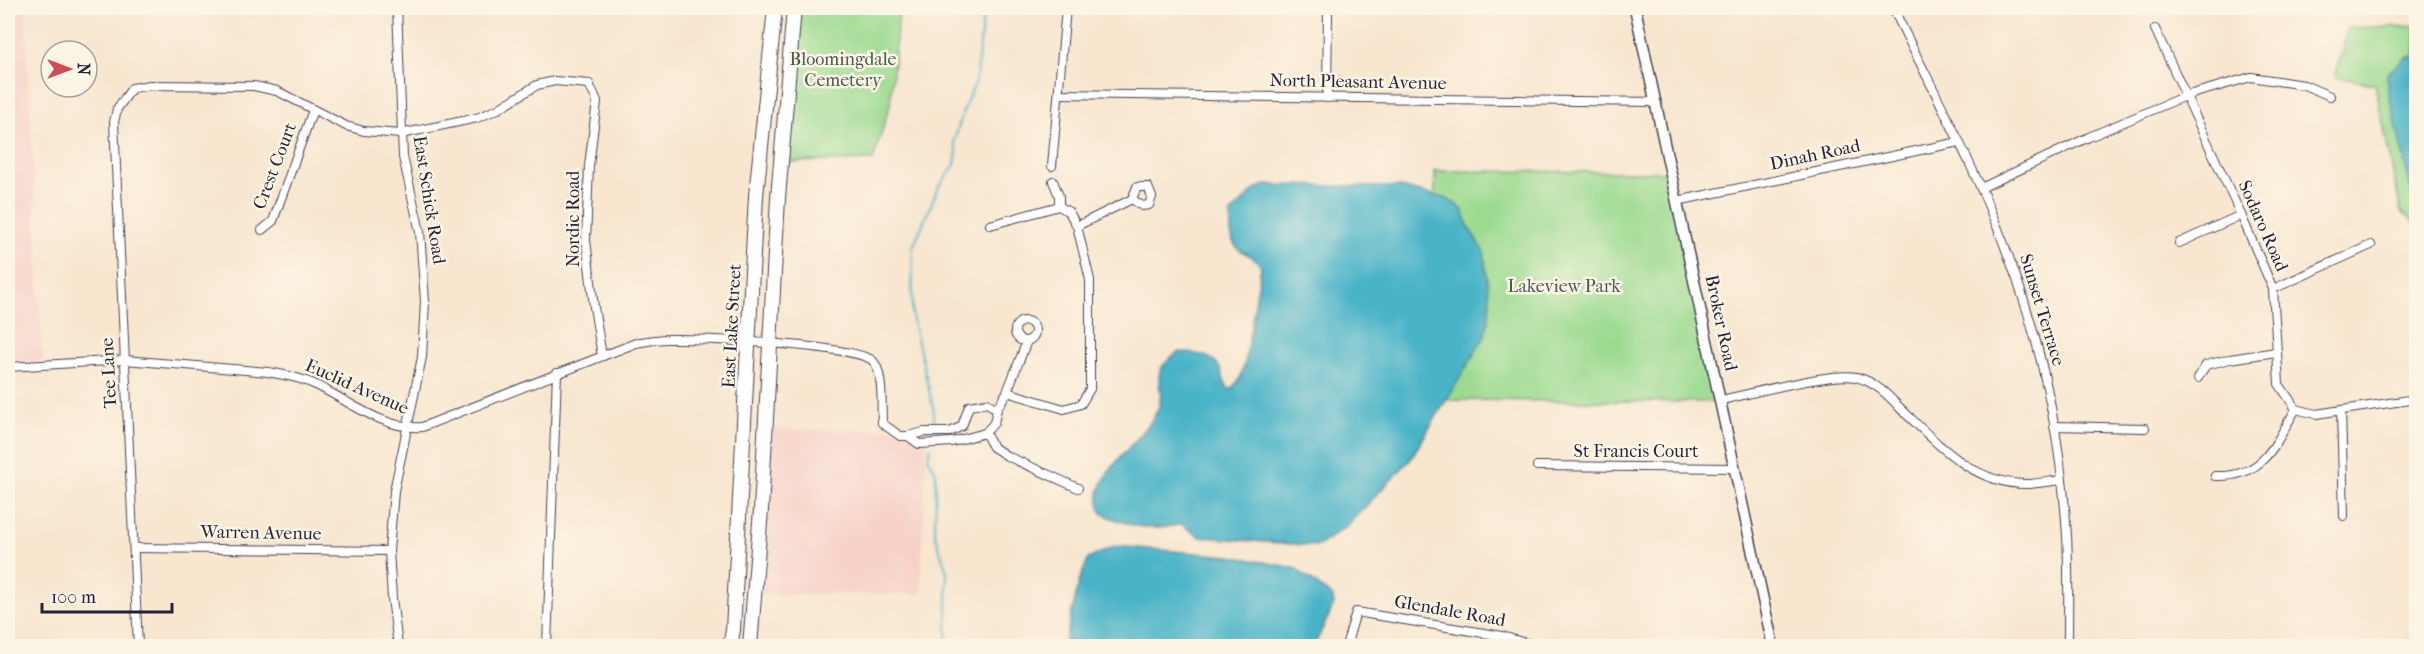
<svg xmlns="http://www.w3.org/2000/svg" width="2424" height="654" viewBox="0 0 2424 654" font-family="'IM FELL French Canon',serif">
<style>
.built{fill:#f7d1c7}
.green{fill:#9bda90;stroke:#5e7e66;stroke-width:1.5}
.water{fill:#4ab3c8;stroke:#366a82;stroke-width:1.5}
.lines{fill:none;stroke-linecap:round;stroke-linejoin:round}
.stream{stroke:#4ab3c8;stroke-width:2}
.minor-casing{stroke:#423f51;stroke-width:10}
.tertiary-casing{stroke:#423f51;stroke-width:13}
.primary-casing{stroke:#423f51;stroke-width:16}
.minor{stroke:#fff;stroke-width:8}
.tertiary{stroke:#fff;stroke-width:10}
.primary{stroke:#fff;stroke-width:14}
.labels{text-anchor:middle;dominant-baseline:central;stroke-width:5;stroke-linejoin:round;paint-order:stroke}
.park-label{font-size:18px;fill:#465954;stroke:#fcf5e5}
.street-label{font-size:18px;fill:#22223b;stroke:#fcf5e5}
</style>
<rect width="100%" height="100%" fill="#fcf5e5"/>
<filter id="ink" filterUnits="userSpaceOnUse"><feTurbulence type="fractalNoise" baseFrequency=".0167" numOctaves="2"/><feDisplacementMap in="SourceGraphic" scale="12" xChannelSelector="R" yChannelSelector="G"/><feConvolveMatrix kernelMatrix="1 2 1 2 8 2 1 2 1" color-interpolation-filters="sRGB"/></filter>
<filter id="wash" filterUnits="userSpaceOnUse"><feTurbulence type="fractalNoise" baseFrequency=".008" numOctaves="4" result="noise"/><feDisplacementMap in="SourceGraphic" scale="24" xChannelSelector="R" yChannelSelector="G"/><feGaussianBlur stdDeviation="1.35" result="paint"/><feColorMatrix in="noise" values="0 0 0 0 0 0 0 0 0 0 0 0 0 0 0 0 0 1.4 0 .05"/><feComposite in="paint" operator="in"/></filter>
<g filter="url(#wash)">
<rect width="100%" height="100%" fill="#f8e6cf"/>
<g class="built">
<polygon points="8,8 25,8 43,361 8,363"/>
<polygon points="927,427 921,594 759,594 770,430 895,429 907,433"/>
</g>
<g class="green">
<polygon points="798,8 899,8 890,104 873,160 785,162"/>
<polygon points="2416,26 2416,224 2401,212 2375,84 2335,77 2348,28"/>
<polygon points="1435,171 1669,172 1718,402 1435,400"/>
</g>
<g class="water">
<polygon points="2416,56 2416,211 2387,87 2387,74 2405,58"/>
<path d="M1266 185 1400 187 1445 198 1454 203 1463 210 1468 226 1484 252 1490 303 1488 322 1484 338 1410 460 1347 526 1318 546 1200 537 1181 524C1159 530 1144 529 1123 522 1114 519 1108 518 1101 512 1100 506 1098 499 1099 493 1107 461 1144 440 1158 409 1168 385 1144 375 1178 352 1194 354 1215 353 1221 371 1224 379 1223 383 1229 389H1232L1240 378 1245 363 1261 267C1257 259 1251 256 1243 252 1229 246 1230 227 1231 213L1257 188Z"/>
<polygon points="1115,546 1231,556 1295,568 1333,597 1334,605 1314,646 1064,646 1079,582 1088,559"/>
</g>
<g class="lines">
<g class="stream">
<path d="M934 429V412L912 316 913 247 938 188 955 165 957 151 954 142C959 125 966 98 975 85L984 8"/>
<polyline points="931,447 928,458 936,472 935,534 947,572 947,646"/>
</g>
</g>
</g>
<g filter="url(#ink)">
<g class="lines">
<defs>
<g id="minor">
<polyline points="397,8 403,157 420,232 425,301 422,357 394,491 389,551 392,598 398,646"/>
<path d="M1893 8C1931 87 1974 164 2005 247 2041 339 2061 437 2067 536 2069 572 2068 609 2068 645"/>
<polyline points="2155,29 2241,215 2273,289 2279,384 2296,409"/>
<polyline points="589,84 597,101 589,166 586,240 594,307 602,356"/>
<polyline points="1059,94 1656,102"/>
<polyline points="1327,98 1328,8"/>
<polyline points="1052,166 1066,8"/>
<polyline points="1053,181 1059,196 1059,206"/>
<polyline points="1981,188 2089,137 2185,96 2251,77 2304,85 2330,96"/>
<polyline points="1677,201 1959,142"/>
<polyline points="990,225 1059,206 1069,212 1077,226"/>
<polyline points="262,230 273,221 313,110"/>
<polyline points="2179,243 2241,215"/>
<polyline points="2273,289 2371,245"/>
<circle cx="1025" cy="331" r="10"/>
<path d="M8 367 125 360 268 372C285 375 302 378 318 386 350 402 385 430 422 427L636 343C647 341 657 339 668 339 698 338 857 345 873 361 884 372 881 408 882 423L900 436H908L924 432H950L962 426 969 406 987 403 997 409"/>
<polyline points="2198,378 2206,365 2230,359 2276,352"/>
<polyline points="1007,392 1064,409 1081,404 1090,389 1090,280 1077,226 1132,199 1137,187 1148,187 1152,197 1149,205 1142,206 1132,199"/>
<path d="M1721 400C1751 394 1829 372 1856 377 1874 381 1888 395 1900 408 1937 443 1974 486 2030 484 2041 483 2052 481 2062 480"/>
<polyline points="2296,409 2316,414 2416,399"/>
<polyline points="2341,410 2344,516"/>
<polyline points="2054,426 2145,428"/>
<polyline points="985,433 993,447 1007,456 1078,488"/>
<polyline points="908,436 919,444 952,442 985,433 994,423 997,409 1007,392 1027,341"/>
<polyline points="1537,466 1735,468"/>
<path d="M2215 476C2264 478 2274 445 2296 409"/>
<polyline points="134,548 389,551"/>
<polyline points="138,646 114,122 117,109 132,88 150,85 254,86 277,91 346,126 364,131 401,134 477,118 498,109 537,85 555,81 589,84"/>
<polyline points="547,646 557,373"/>
<polyline points="1346,646 1356,612 1502,636 1536,646"/>
<polyline points="2060,646 2258,646"/>
<polyline points="2402,646 2416,643"/>
</g>
<polyline id="tertiary" points="1635,8 1773,646"/>
<g id="primary">
<polyline points="730,646 733,630 756,196 775,8"/>
<polyline points="750,646 761,510 778,198 794,8"/>
</g>
</defs>
<use href="#minor" class="minor-casing"/>
<use href="#tertiary" class="tertiary-casing"/>
<use href="#primary" class="primary-casing"/>
<use href="#minor" class="minor"/>
<use href="#tertiary" class="tertiary"/>
<use href="#primary" class="primary"/>
</g>
</g>
<g class="labels">
<g class="park-label">
<text x="843" y="59">Bloomingdale<tspan x="843" dy="21">Cemetery</tspan></text>
<text x="1564" y="286">Lakeview Park</text>
</g>
<g class="street-label">
<text transform="translate(1358 82) rotate(1)">North Pleasant Avenue</text>
<text transform="translate(1815 155) rotate(-12)">Dinah Road</text>
<text transform="translate(275 166) rotate(-69)">Crest Court</text>
<text transform="translate(429 200) rotate(81)">East Schick Road</text>
<text transform="translate(573 219) rotate(-90)">Nordic Road</text>
<text transform="translate(2263 226) rotate(66)">Sodaro Road</text>
<text transform="translate(2042 310) rotate(73)">Sunset Terrace</text>
<text transform="translate(1721 323) rotate(78)">Broker Road</text>
<text transform="translate(732 326) rotate(-87)">East Lake Street</text>
<text transform="translate(109 373) rotate(-93)">Tee Lane</text>
<text transform="translate(357 387) rotate(24)">Euclid Avenue</text>
<text x="1636" y="451">St Francis Court</text>
<text transform="translate(261 533) rotate(1)">Warren Avenue</text>
<text transform="translate(1450 611) rotate(10)">Glendale Road</text>
</g>
</g>
<rect width="2424" height="654" fill="none" stroke="#fcf5e5" stroke-width="30"/>
<g transform="translate(69 69) rotate(90)"><circle r="28" fill="#fcf5e5" stroke="#a5a1a1" stroke-width="1.5"/>
<path d="M0-4.5L10 22L0 15L-10 22Z" fill="#d1495b"/>
<text y="-9" font-size="16" font-weight="bold" text-anchor="middle" fill="#22223b">N</text>
</g>
<path d="M42 603v9h130v-9" fill="none" stroke="#22223b" stroke-width="3"/>
<text x="51" y="603" font-size="18" fill="#22223b" stroke="#fcf5e5" stroke-width="4.5" paint-order="stroke">100 m</text>
</svg>
